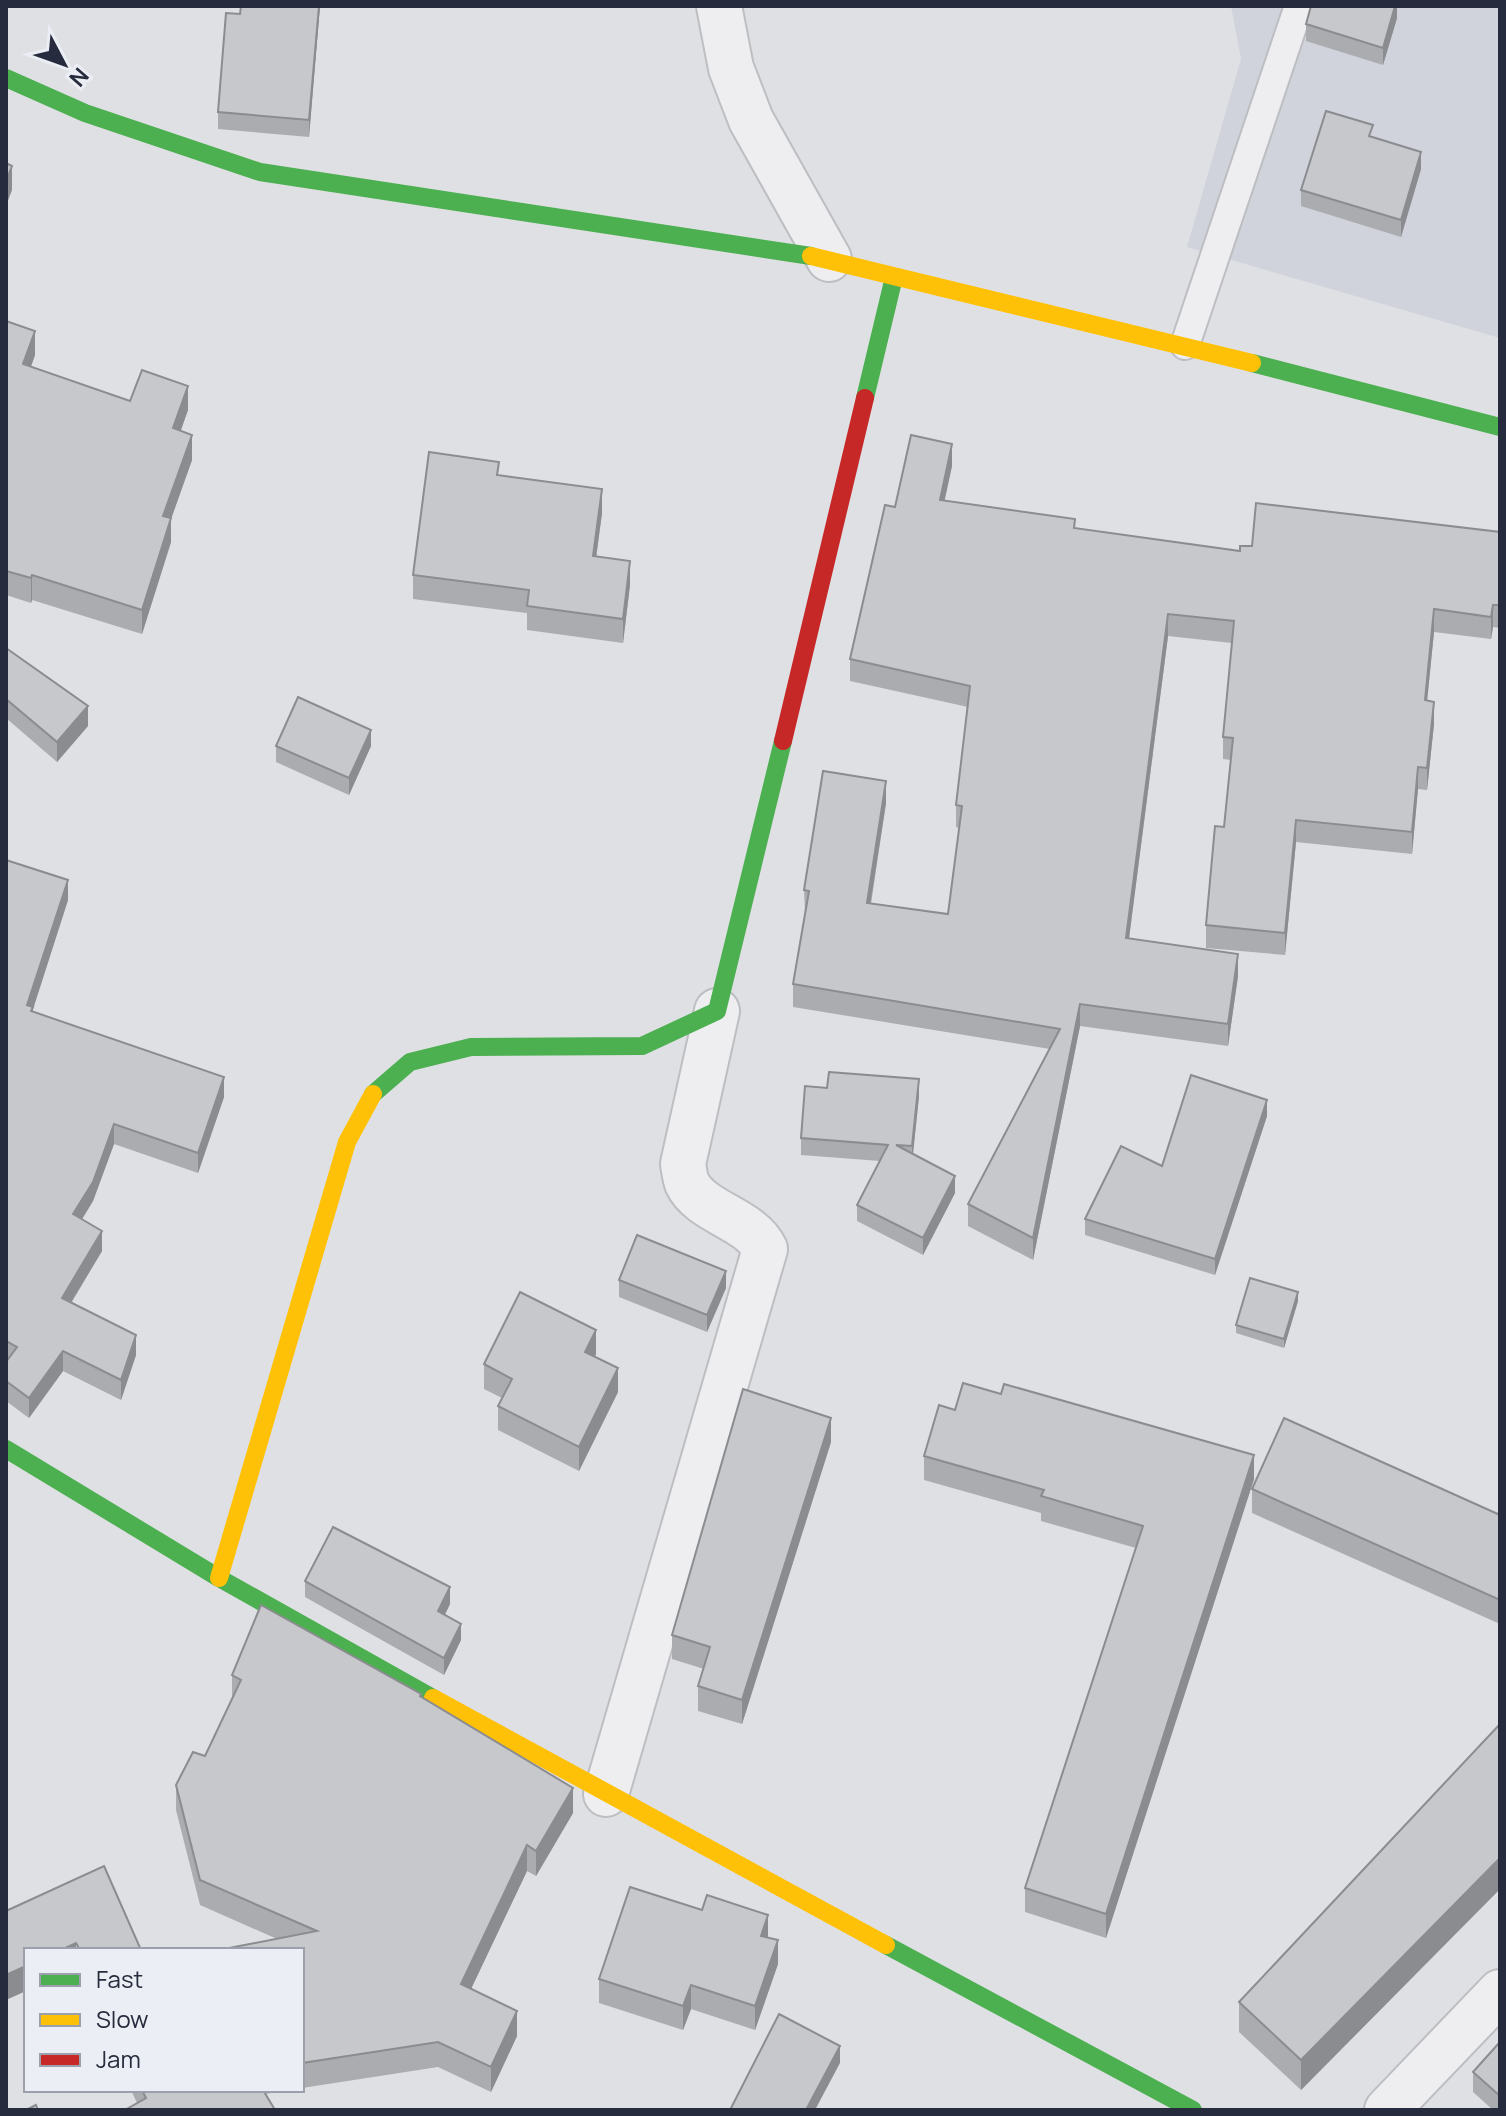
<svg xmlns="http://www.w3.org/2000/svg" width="1506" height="2116" viewBox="0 0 1506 2116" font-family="Manrope,sans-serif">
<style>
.built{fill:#d0d3db}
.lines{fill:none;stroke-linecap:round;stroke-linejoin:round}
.lane-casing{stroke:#bdbec2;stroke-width:32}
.street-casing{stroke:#bdbec2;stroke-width:48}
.lane{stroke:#eeeef1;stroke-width:28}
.street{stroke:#eeeef1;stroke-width:44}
.fast{stroke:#4caf50;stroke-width:18}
.slow{stroke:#ffc107;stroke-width:18}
.jam{stroke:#c62828;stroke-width:18}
.wall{fill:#abacaf}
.shaded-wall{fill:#8b8c8f}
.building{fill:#c7c8cc;stroke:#8b8c8f;stroke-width:2}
</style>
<rect width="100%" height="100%" fill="#dfe0e4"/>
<polygon class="built" points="1231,6 1500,6 1500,338 1187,247 1241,59"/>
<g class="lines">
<defs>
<polyline id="lane" points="1185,345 1299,6"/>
<g id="street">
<polyline points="719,6 731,68 751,120 829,259"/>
<path d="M606 1794 765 1249C750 1218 701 1213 687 1183 685 1178 684 1170 683 1164L717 1011"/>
<polyline points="1387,2110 1500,1992"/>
</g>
</defs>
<use href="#lane" class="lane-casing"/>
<use href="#street" class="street-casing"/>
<use href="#lane" class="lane"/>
<use href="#street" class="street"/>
<g class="fast">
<polyline points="6,78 85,113 260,172 811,256"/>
<polyline points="1252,363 1500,427"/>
<polyline points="865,398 894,277"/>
<polyline points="373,1094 410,1062 471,1047 642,1046 717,1011 783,741"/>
<polyline points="6,1449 219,1578 433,1698"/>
<polyline points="886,1945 1193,2110"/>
</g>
<g class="slow">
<polyline points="811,256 1252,363"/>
<polyline points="219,1578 347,1142 373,1094"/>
<polyline points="433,1698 886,1945"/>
</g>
<polyline class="jam" points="783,741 865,398"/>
</g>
<g class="wall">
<polygon points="320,6 309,137 218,129 218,112 240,14"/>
<polygon points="1397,6 1397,18 1383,65 1306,41 1306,24"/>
<polygon points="1373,137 1421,169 1401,237 1301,206 1301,190"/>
<polygon points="6,321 35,355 31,367 130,401 188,410 180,431 192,460 171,519 171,542 142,634 32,600 31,603 6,595"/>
<polygon points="952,466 944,501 1075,528 1240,551 1252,546 1500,532 1500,628 1493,627 1491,639 1434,632 1427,700 1434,724 1427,790 1418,789 1412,854 1296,842 1285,955 1206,948 1206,925 1224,827 1231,760 1223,759 1223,737 1232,643 1168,636 1129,939 1238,976 1228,1046 1080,1026 1033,1260 968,1226 968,1204 1050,1049 793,1007 793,984 805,913 804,890 886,803 871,904 948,914 959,828 956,827 956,805 968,707 850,681 850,659 895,507"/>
<polygon points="499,476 602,513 596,557 630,585 623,643 527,630 527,613 413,599 413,575"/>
<polygon points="6,648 88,726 57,762 6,718"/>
<polygon points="276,746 371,746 349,795 276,762"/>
<polygon points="6,860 68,900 33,1009 33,1012 224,1097 198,1173 114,1144 93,1201 82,1219 102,1251 72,1302 136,1355 121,1400 63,1371 29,1418 6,1401"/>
<polygon points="919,1096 913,1154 955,1193 923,1255 857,1221 857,1205 880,1161 801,1155 801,1138"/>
<polygon points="1267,1116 1215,1275 1085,1235 1085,1219"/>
<polygon points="619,1280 726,1288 707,1332 619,1297"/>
<polygon points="1298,1301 1284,1348 1236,1333 1236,1325"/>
<polygon points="596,1354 595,1357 618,1392 579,1471 498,1430 498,1406 502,1398 484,1389 484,1364"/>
<polygon points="955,1410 1254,1479 1106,1938 1025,1912 1025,1888 1136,1548 1041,1521 1041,1513 924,1480 924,1456"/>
<polygon points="831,1442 742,1724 698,1711 698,1686 704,1669 672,1659 672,1635"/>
<polygon points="1252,1489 1500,1515 1500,1624 1252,1513"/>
<polygon points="305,1581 450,1604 445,1615 461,1640 444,1675 305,1597"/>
<polygon points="232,1675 421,1697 573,1813 536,1876 527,1871 471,1989 517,2036 491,2092 438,2067 302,2088 302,1950 200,1905 176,1810 176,1785 205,1756 232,1700"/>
<polygon points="1500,1724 1500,1889 1301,2090 1239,2032 1239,2002"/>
<polygon points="768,1938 778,1964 755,2030 691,2009 683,2030 599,2003 599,1979"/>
<polygon points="1500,2043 1500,2110 1493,2110 1473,2092 1473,2072"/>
<polygon points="131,2090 290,2090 265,2094 137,2103"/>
</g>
<g class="shaded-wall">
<polygon points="319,6 320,6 309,137 309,120"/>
<polygon points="1395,6 1397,6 1397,18 1383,65 1383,48"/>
<polygon points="1421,152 1421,169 1401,237 1401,220"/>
<polygon points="12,166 12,190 6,206 6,181"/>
<polygon points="35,331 35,355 23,388 23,364"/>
<polygon points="188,386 188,410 173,453 173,428"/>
<polygon points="192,435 192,460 171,519 171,542 142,634 142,610 163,516"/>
<polygon points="952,444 952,466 940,522 940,500"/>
<polygon points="602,489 602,513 593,581 593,556"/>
<polygon points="630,561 630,585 623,643 623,619"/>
<polygon points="32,575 32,600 31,603 31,578"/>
<polygon points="1493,605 1493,627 1491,639 1491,617"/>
<polygon points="1434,609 1434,632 1425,722 1425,700"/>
<polygon points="1168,614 1168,636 1126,961 1126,938"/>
<polygon points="1434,702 1434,724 1427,790 1427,768"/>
<polygon points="88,706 88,726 57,762 57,742"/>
<polygon points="371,730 371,746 349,795 349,778"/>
<polygon points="1418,767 1418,789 1412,854 1412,832"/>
<polygon points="886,781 886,803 867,925 867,903"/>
<polygon points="1296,820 1296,842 1285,955 1285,933"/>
<polygon points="68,880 68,900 33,1009 33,1027 27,1005"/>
<polygon points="1238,954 1238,976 1228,1046 1228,1024"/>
<polygon points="1080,1004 1080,1026 1033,1260 1033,1238"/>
<polygon points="224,1077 224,1097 198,1173 198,1153"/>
<polygon points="919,1079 919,1096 912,1163 912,1146"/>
<polygon points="1267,1100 1267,1116 1215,1275 1215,1259"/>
<polygon points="114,1124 114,1144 93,1201 73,1234 73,1214"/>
<polygon points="955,1176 955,1193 923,1255 923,1238"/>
<polygon points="102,1231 102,1251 62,1317 62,1298"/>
<polygon points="726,1271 726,1288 707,1332 707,1315"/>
<polygon points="1298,1292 1298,1301 1284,1348 1284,1339"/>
<polygon points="596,1330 596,1354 585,1376 585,1352"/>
<polygon points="136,1335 136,1355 121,1400 121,1380"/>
<polygon points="63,1351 63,1371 29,1418 29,1398"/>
<polygon points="618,1368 618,1392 579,1471 579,1447"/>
<polygon points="831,1418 831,1442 742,1724 742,1700"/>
<polygon points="1254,1455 1254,1479 1106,1938 1106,1914"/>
<polygon points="450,1587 450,1604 438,1628 438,1611"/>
<polygon points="461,1624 461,1640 444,1675 444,1658"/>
<polygon points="573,1788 573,1813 536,1876 536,1851"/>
<polygon points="527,1845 527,1871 461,2010 461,1984"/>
<polygon points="1500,1858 1500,1889 1301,2090 1301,2060"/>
<polygon points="768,1915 768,1939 761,1936"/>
<polygon points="778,1940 778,1964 755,2030 755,2006"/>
<polygon points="76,1943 76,1950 61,1950"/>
<polygon points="26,1966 26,1991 6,2000 6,1975"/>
<polygon points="691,1985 691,2009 683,2030 683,2006"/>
<polygon points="517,2011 517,2036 491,2092 491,2067"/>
<polygon points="840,2046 840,2063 815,2110 806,2110"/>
</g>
<g class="building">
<polygon points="241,6 319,6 309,120 218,112 226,13 240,14"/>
<polygon points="1311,6 1395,6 1383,48 1306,24"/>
<polygon points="1326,111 1373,125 1369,136 1421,152 1401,220 1301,190"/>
<polygon points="6,163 12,166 6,181"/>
<polygon points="6,321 35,331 23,364 130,401 142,370 188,386 173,428 192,435 163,516 171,518 142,610 32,575 31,578 6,571"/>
<polygon points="911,435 952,444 940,500 1075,519 1074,528 1240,551 1240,546 1252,546 1256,503 1500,532 1500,605 1493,605 1491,617 1434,609 1425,700 1434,702 1427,768 1418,767 1412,832 1296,820 1285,933 1206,925 1215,826 1224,827 1233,738 1223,737 1234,621 1168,614 1126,938 1238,954 1228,1024 1080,1004 1033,1238 968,1204 1060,1029 793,984 809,891 804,890 823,771 886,781 867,903 948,914 962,806 956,805 970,686 850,659 885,505 895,507"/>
<polygon points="429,452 499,462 497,475 602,489 593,556 630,561 623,619 527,606 529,590 413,575"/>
<polygon points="6,648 88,706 57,742 6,699"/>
<polygon points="298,697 371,730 349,778 276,746"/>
<polygon points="6,860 68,880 27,1005 33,1007 31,1011 224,1077 198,1153 114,1124 93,1182 73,1214 102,1231 62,1298 136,1335 121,1380 63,1351 29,1398 6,1381 6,1362 17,1347 6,1341"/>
<polygon points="829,1072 919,1079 912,1146 896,1145 955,1176 923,1238 857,1205 888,1145 801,1138 805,1086 827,1088"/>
<polygon points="1191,1075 1267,1100 1215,1259 1085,1219 1121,1146 1162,1166"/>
<polygon points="637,1235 726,1271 707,1315 619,1280"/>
<polygon points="1250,1278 1298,1292 1284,1339 1236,1325"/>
<polygon points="520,1292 596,1330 585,1352 618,1368 579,1447 498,1406 512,1379 484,1364"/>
<polygon points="963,1383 1001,1394 1004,1384 1254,1455 1106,1914 1025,1888 1143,1526 1041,1496 1044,1490 924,1456 939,1405 955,1410"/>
<polygon points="743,1389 831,1418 742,1700 698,1686 710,1647 672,1635"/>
<polygon points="1284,1418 1500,1515 1500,1600 1252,1489"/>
<polygon points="333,1527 450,1587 438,1611 461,1624 444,1658 305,1581"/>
<polygon points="261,1605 421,1694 420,1696 573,1788 536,1851 527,1845 461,1984 517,2011 491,2067 438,2042 302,2063 302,1950 219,1950 317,1931 200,1880 176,1785 193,1752 205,1756 241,1680 232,1675"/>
<polygon points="1500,1724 1500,1858 1301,2060 1239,2002"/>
<polygon points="104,1866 141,1950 80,1950 76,1943 61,1950 26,1950 26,1966 6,1975 6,1911"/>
<polygon points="630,1887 702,1910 707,1895 768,1915 761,1936 778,1940 755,2006 691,1985 683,2006 599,1979"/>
<polygon points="779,2014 840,2046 806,2110 730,2110"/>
<polygon points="1499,2043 1500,2043 1500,2096 1473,2072"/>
<polygon points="142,2090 263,2090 275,2110 125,2110 146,2098"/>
<polygon points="36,2105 38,2110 26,2110"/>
</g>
<rect width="1506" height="2116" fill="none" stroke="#262c3d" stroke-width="16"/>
<rect x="24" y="1948" width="280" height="144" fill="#ebeef4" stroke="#9ca0ab" stroke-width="2"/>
<rect x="40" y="1974" width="40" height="12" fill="#4caf50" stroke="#9ca0ab" stroke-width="2"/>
<text x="96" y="1988" font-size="24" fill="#262c3d">Fast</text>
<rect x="40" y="2014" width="40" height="12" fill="#ffc107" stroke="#9ca0ab" stroke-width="2"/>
<text x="96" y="2028" font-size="24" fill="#262c3d">Slow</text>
<rect x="40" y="2054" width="40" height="12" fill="#c62828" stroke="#9ca0ab" stroke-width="2"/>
<text x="96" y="2068" font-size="24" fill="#262c3d">Jam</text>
<g transform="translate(64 64) rotate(131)" stroke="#ebeef4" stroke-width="6" paint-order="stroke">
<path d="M0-6L14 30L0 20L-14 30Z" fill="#262c3d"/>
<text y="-12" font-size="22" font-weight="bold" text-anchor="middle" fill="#262c3d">N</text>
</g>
</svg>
